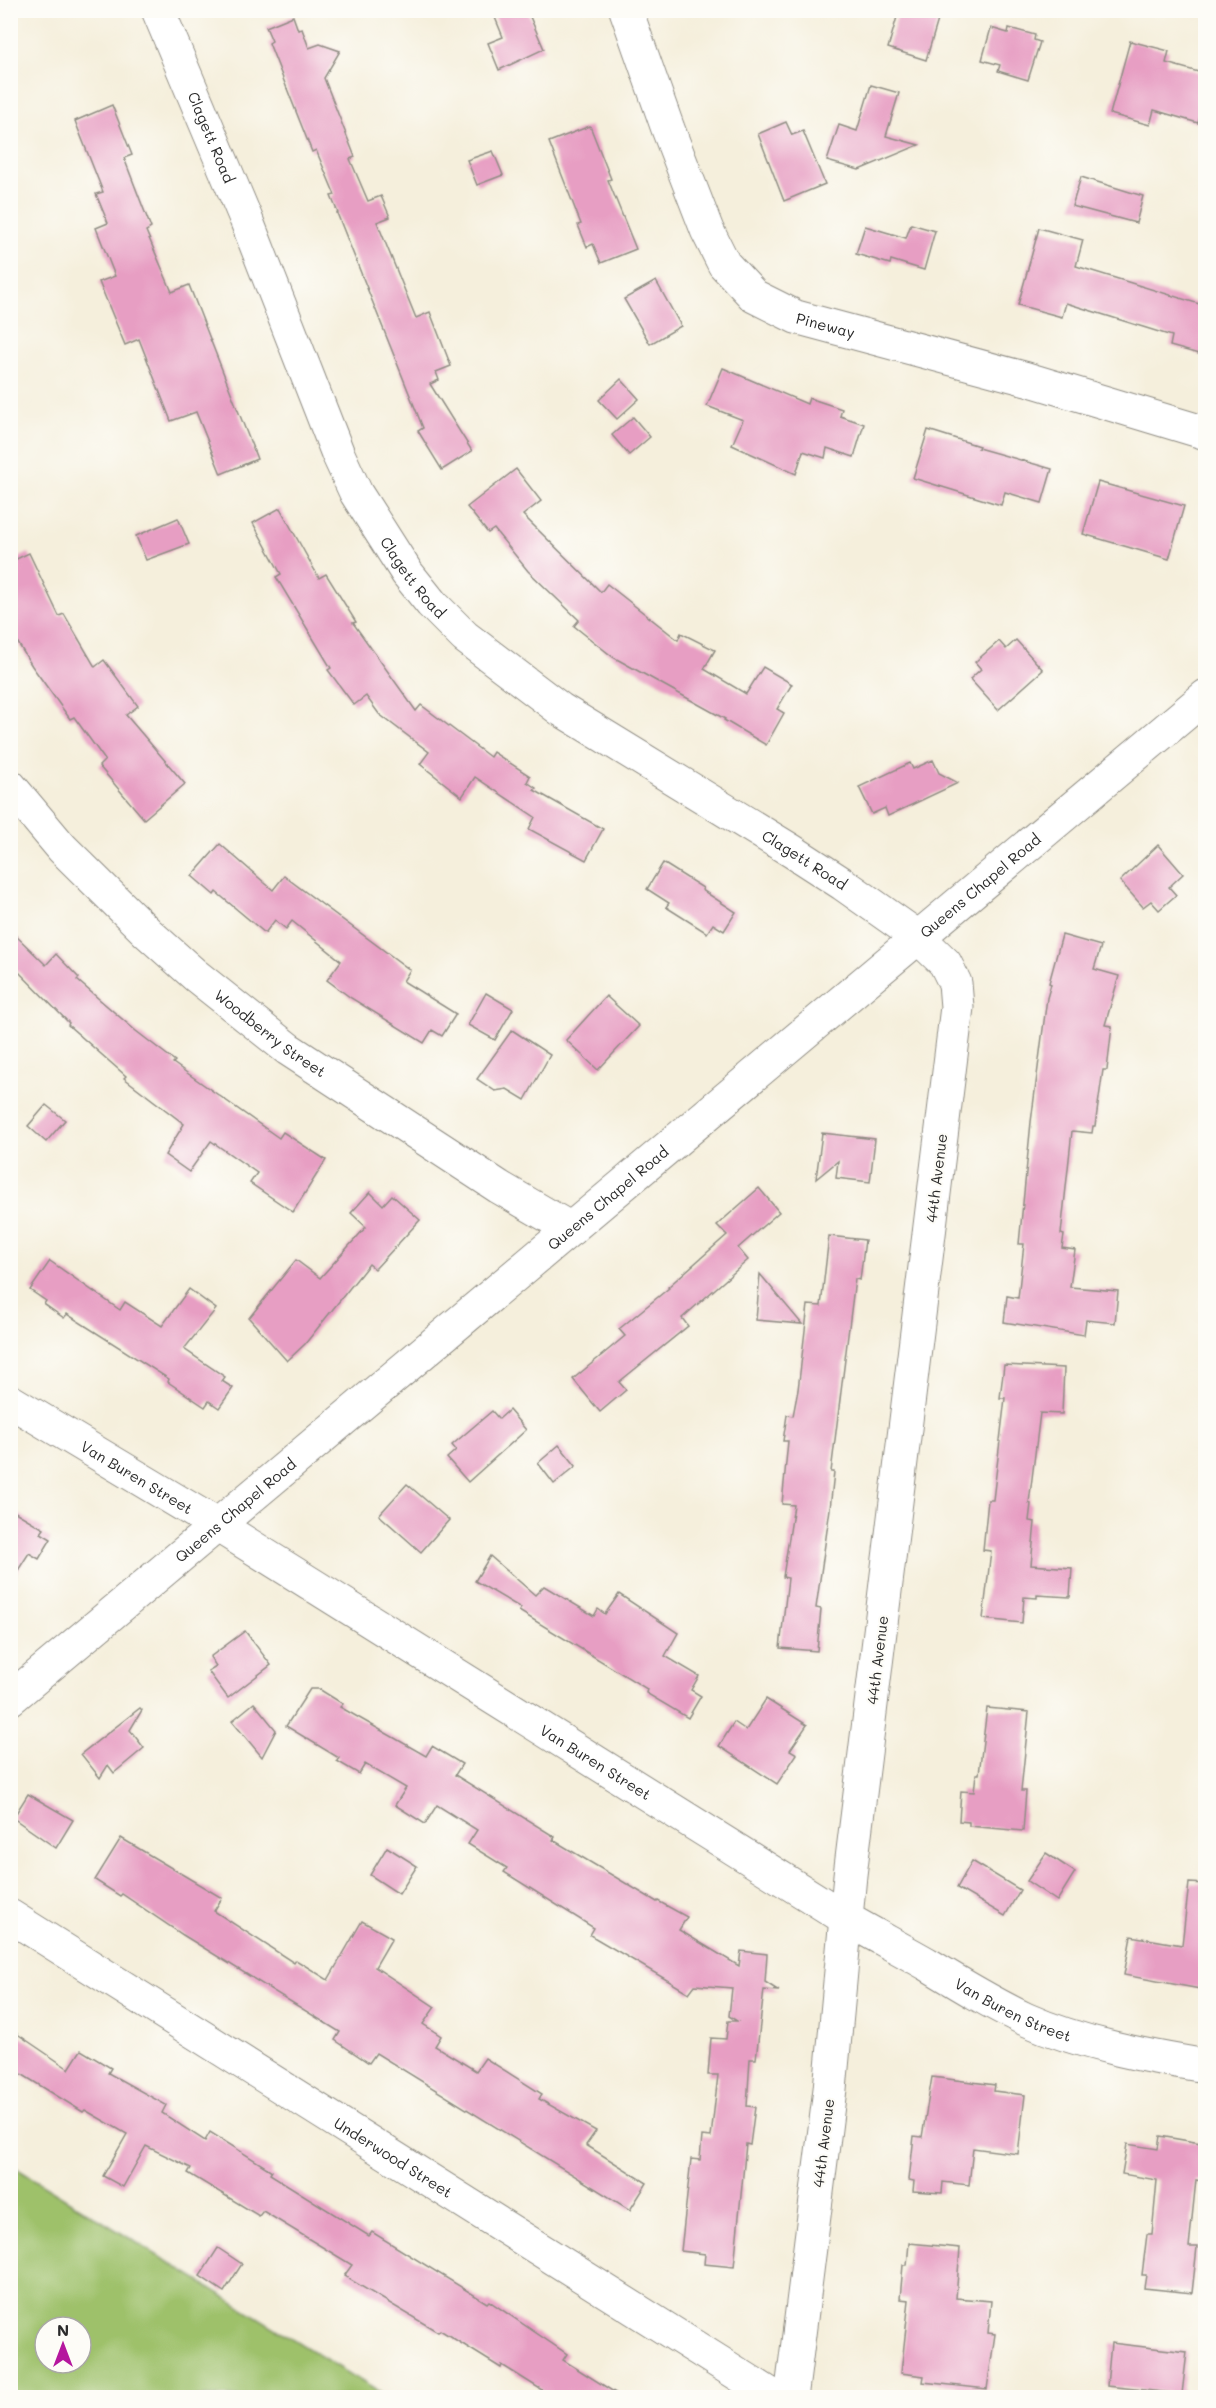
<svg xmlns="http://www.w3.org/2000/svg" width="1216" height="2408" viewBox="0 0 1216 2408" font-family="Mali,sans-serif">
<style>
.green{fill:#9ec16b;stroke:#64764b;stroke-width:1.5;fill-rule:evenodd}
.building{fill:#e79ec3}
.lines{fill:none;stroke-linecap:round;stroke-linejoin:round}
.minor-casing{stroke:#908d84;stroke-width:35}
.minor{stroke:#fff;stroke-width:33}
.labels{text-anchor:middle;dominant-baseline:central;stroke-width:4.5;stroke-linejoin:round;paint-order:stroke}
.street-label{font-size:15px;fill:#2b2b2b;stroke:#fdfcf7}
</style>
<rect width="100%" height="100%" fill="#fdfcf7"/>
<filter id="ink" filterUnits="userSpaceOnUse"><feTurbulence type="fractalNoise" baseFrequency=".0167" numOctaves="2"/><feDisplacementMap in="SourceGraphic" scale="12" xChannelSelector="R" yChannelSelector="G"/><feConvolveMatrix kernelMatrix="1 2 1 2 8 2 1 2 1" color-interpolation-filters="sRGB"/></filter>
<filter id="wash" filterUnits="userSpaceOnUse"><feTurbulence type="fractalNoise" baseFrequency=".008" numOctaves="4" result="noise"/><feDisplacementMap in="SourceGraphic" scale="24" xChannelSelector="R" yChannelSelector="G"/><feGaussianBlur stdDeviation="1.35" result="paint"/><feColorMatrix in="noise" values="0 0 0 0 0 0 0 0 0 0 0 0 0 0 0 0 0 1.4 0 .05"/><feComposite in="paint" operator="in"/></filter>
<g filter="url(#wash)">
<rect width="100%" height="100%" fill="#f5efdc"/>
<path class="green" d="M11 2165 387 2397H11ZM45 2327H81V2363H45Z"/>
<g id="blocks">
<g class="building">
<polygon points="492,10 527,10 544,49 499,70 488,43 503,37"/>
<polygon points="899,10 941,10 926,60 888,48"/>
<polygon points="293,16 298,30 302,29 309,48 320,44 340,51 324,78 355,157 350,159 368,201 381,196 390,217 377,222 416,318 430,312 451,366 436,372 439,380 430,384 472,451 442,470 418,431 423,428 337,213 338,213 331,196 335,195 316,150 312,152 269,43 272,41 266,27"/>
<polygon points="991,28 1008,33 1009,28 1035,35 1034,40 1040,42 1028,80 998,71 1000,65 982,60"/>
<polygon points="1130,41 1169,51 1166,63 1206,74 1206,98 1198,123 1154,110 1150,125 1110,114"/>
<polygon points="871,85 899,93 886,136 919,145 859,170 827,161 839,125 857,131"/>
<polygon points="112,105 132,155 124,158 151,228 146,231 172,292 189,285 257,459 221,474 196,412 171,421 139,339 125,345 99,282 115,276 96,228 108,223 96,194 103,192 75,121"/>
<polygon points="786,122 792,135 803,131 825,184 784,201 758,134"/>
<polygon points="590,126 611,179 608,180 636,249 601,263 593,244 587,247 578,225 581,224 549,142"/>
<polygon points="493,151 503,175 477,185 467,160"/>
<polygon points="1081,177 1143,196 1136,223 1072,206"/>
<polygon points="911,224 935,231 924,270 891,260 890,264 856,254 865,226 906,238"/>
<polygon points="1039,228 1083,240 1076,266 1206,306 1206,356 1170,346 1172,336 1066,303 1062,317 1018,305"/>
<polygon points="656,281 681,326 650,344 624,299"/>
<polygon points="723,368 807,404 809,398 842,409 840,416 864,424 854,457 827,448 825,458 803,451 796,474 732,445 743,420 707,406"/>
<polygon points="621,379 639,399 617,419 599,400"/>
<polygon points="633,417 650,437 629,455 612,435"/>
<polygon points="928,430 979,446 978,448 1052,469 1042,503 1005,492 1001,505 913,478"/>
<polygon points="516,469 541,501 523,515 601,592 607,584 678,640 681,633 715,650 704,669 746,694 763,667 792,684 777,709 784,713 766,745 724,720 725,719 613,657 574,626 579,620 528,571 494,529 488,533 467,507"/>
<polygon points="1098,482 1184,506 1169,559 1083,534"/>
<polygon points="280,508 319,578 326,574 356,622 353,623 416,711 421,705 490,757 493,752 530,776 527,782 536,788 534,790 603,829 586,860 529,829 535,817 475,777 462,797 420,764 429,752 379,714 366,696 354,705 328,670 331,668 276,577 281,574 253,523"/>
<polygon points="178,518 189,544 146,560 136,536"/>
<polygon points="29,553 59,616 64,614 95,667 104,660 138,706 126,715 185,784 144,819 99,766 105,760 74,717 70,719 32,666 10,630 10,562"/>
<polygon points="1016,640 1043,670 998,710 970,679 981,669 975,662 999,641 1006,649"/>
<polygon points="933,760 939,773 958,783 888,816 885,808 872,814 859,787 910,763 913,769"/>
<polygon points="220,844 273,890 284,876 410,970 403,981 456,1014 442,1036 432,1030 424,1043 351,998 327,980 341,961 292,921 286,929 275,920 265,933 216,892 214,895 192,876"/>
<polygon points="1158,845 1183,874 1169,887 1176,895 1159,910 1151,901 1143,907 1120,881"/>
<polygon points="663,863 703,888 702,890 736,912 724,931 713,924 707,933 666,907 669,903 647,889"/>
<polygon points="10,930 46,965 56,954 79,978 77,980 136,1031 175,1061 173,1063 279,1138 283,1132 326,1160 293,1212 250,1183 257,1173 211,1141 189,1172 165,1155 184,1124 124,1078 126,1076 68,1025 69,1023 10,963"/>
<polygon points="1062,935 1101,946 1094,969 1119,976 1105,1025 1112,1026 1107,1070 1103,1070 1095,1126 1093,1126 1092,1133 1072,1131 1061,1234 1064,1235 1062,1248 1075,1250 1070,1287 1118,1291 1115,1323 1086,1320 1084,1335 1004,1322 1007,1296 1018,1298 1024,1244 1019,1244 1031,1122 1047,998 1051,984 1049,983"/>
<polygon points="486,993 513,1009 495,1040 468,1025"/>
<polygon points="606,996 639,1026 598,1070 566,1040"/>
<polygon points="512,1030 550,1055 525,1100 507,1089 495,1091 477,1079"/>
<polygon points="46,1105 65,1120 46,1142 28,1126"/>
<polygon points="822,1133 875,1139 870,1182 836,1178 838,1161 816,1179"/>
<polygon points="759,1188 779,1212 738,1248 748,1260 682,1318 688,1326 619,1382 626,1390 600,1412 573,1379 625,1336 619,1329 669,1288 668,1287 727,1235 717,1225"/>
<polygon points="370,1192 383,1205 392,1195 420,1220 375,1269 369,1264 305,1344 287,1361 249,1318 296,1260 320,1278 366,1227 351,1213"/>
<polygon points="829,1236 865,1240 860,1280 855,1279 831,1472 834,1472 830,1509 816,1608 821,1609 817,1651 780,1648 788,1578 783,1577 794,1505 782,1504 788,1441 783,1441 787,1415 793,1416 798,1390 808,1305 821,1306"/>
<polygon points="50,1261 120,1310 125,1302 162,1326 189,1289 216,1309 184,1349 225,1377 222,1381 233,1388 219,1408 209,1401 205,1407 168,1382 169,1379 67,1314 64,1318 44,1304 46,1301 30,1290"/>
<polygon points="760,1274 802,1324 756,1320"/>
<polygon points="1004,1365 1064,1368 1062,1414 1040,1413 1029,1503 1031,1504 1029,1521 1035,1522 1031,1565 1072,1568 1070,1597 1037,1595 1037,1598 1024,1597 1022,1623 983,1619 991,1551 983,1550 988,1500 993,1500 1005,1398 1000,1398"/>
<polygon points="509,1410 526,1430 468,1482 447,1458 456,1450 452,1445 492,1411 499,1419"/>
<polygon points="559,1445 576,1466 554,1484 538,1463"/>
<polygon points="407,1484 449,1520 421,1552 379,1515"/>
<polygon points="10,1509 44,1529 41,1533 51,1539 39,1559 29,1553 10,1583"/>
<polygon points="490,1556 535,1595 544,1586 594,1616 598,1609 605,1614 619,1594 678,1633 665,1656 699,1676 691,1690 701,1696 688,1718 646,1693 647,1689 519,1611 521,1608 475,1581"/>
<polygon points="245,1631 271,1665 228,1698 208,1671 216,1666 210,1657"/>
<polygon points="310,1689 319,1689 343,1704 340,1707 426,1756 432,1746 462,1764 455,1775 555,1837 553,1840 657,1902 658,1901 687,1917 679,1930 739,1966 741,1951 767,1954 765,1982 779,1991 764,1990 756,2059 750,2059 747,2106 755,2107 750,2145 746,2144 734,2267 704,2264 705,2254 681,2251 691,2159 700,2160 702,2136 711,2137 718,2075 708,2075 711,2038 726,2039 728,2021 737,2021 729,2016 732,1988 695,1985 689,1993 590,1935 594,1928 504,1872 507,1868 468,1844 477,1830 437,1805 425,1824 395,1805 406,1788 365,1764 359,1774 337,1761 339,1758 286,1726"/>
<polygon points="766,1699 807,1725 790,1750 797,1754 777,1784 719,1746 734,1722 746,1730"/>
<polygon points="254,1703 276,1730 262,1757 232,1721"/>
<polygon points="140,1708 142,1710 130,1730 144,1748 114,1773 108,1765 100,1778 81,1754"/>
<polygon points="987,1708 1029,1712 1021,1791 1026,1791 1023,1831 969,1826 969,1822 959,1821 961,1791 974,1792 976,1774 979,1774"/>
<polygon points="28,1794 73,1820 56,1848 13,1818"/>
<polygon points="121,1838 222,1898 214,1911 294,1963 296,1960 328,1980 362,1921 392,1938 375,1967 435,2007 423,2024 441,2036 435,2046 476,2071 485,2058 542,2094 539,2099 596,2131 586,2145 647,2183 630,2210 376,2053 369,2063 335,2040 340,2032 183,1935 122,1894 120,1896 95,1880"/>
<polygon points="387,1847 417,1866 399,1894 370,1875"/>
<polygon points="1046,1853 1075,1872 1057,1901 1027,1881"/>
<polygon points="972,1861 1020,1890 1005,1916 957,1888"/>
<polygon points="1189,1883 1206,1884 1206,1990 1124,1975 1131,1936 1182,1945"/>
<polygon points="10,2029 69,2069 81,2050 111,2068 108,2073 166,2105 162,2113 205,2141 210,2132 272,2171 270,2174 369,2236 372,2232 487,2303 489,2301 567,2354 563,2360 622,2397 553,2397 502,2365 501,2368 440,2330 438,2332 344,2276 352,2265 263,2211 259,2216 188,2173 191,2168 146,2146 123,2187 103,2176 127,2134 85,2110 83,2112 10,2067"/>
<polygon points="932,2077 995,2085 994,2091 1025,2095 1018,2154 973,2148 969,2185 943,2182 942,2193 913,2191 914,2181 909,2180 914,2136 922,2137"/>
<polygon points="1160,2136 1206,2144 1206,2182 1196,2180 1189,2247 1197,2247 1192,2293 1144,2288 1146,2275 1142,2275 1147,2234 1152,2234 1157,2180 1122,2174 1127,2144 1158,2149"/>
<polygon points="909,2243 960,2248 956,2298 991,2301 988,2333 995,2334 987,2389 923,2382 924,2376 901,2373 909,2300 900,2299 903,2265 907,2265"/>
<polygon points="218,2248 242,2264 224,2292 200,2276"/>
<polygon points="1111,2343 1187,2352 1182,2394 1107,2386"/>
</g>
</g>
</g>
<g filter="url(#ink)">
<use href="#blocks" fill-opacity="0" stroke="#908d84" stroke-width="1.5"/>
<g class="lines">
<defs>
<g id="minor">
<path id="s1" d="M158 10 246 219 338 454 356 493 407 573 431 603 465 637 560 709 792 851 843 884 918 937 945 963 955 983 957 1007 850 1875 830 2089 791 2398"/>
<path id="s2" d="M626 10 668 129 707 230 724 264 754 296 796 317 1027 379 1206 433"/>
<path id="s3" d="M10 786 62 848 148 933 195 975 288 1049 499 1187 571 1229"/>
<path id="s4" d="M10 1401 217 1525 845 1918C873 1934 901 1949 929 1965 960 1984 991 2003 1025 2019 1081 2044 1145 2056 1206 2066"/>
<path id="s5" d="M10 1699 1206 696"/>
<path id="s6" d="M10 1916 776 2398"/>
</g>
</defs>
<use href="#minor" class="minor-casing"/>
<use href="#minor" class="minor"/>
</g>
</g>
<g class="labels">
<g class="street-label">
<text stroke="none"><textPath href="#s1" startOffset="138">Clagett Road</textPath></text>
<text stroke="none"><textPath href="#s2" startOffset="394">Pineway</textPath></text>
<text stroke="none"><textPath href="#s1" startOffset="624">Clagett Road</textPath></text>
<text stroke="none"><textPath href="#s1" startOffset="1110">Clagett Road</textPath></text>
<text stroke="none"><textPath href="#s5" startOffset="1266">Queens Chapel Road</textPath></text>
<text stroke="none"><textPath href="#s3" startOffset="360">Woodberry Street</textPath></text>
<text transform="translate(936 1178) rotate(-83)">44th Avenue</text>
<text stroke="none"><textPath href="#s5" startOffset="780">Queens Chapel Road</textPath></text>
<text stroke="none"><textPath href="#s4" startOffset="148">Van Buren Street</textPath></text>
<text stroke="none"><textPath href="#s5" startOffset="294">Queens Chapel Road</textPath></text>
<text transform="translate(877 1660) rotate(-83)">44th Avenue</text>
<text stroke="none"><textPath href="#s4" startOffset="688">Van Buren Street</textPath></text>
<text stroke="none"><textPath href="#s4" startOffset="1174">Van Buren Street</textPath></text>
<text transform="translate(823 2143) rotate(-83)">44th Avenue</text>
<text stroke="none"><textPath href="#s6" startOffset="453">Underwood Street</textPath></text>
</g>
</g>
<rect width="1216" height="2408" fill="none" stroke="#fdfcf7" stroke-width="36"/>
<g transform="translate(63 2345)"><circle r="28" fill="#fdfcf7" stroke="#a9a8a5" stroke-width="1.5"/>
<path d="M0-4.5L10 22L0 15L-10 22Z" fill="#b5179e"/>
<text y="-9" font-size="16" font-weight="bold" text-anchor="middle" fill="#2b2b2b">N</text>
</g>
</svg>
